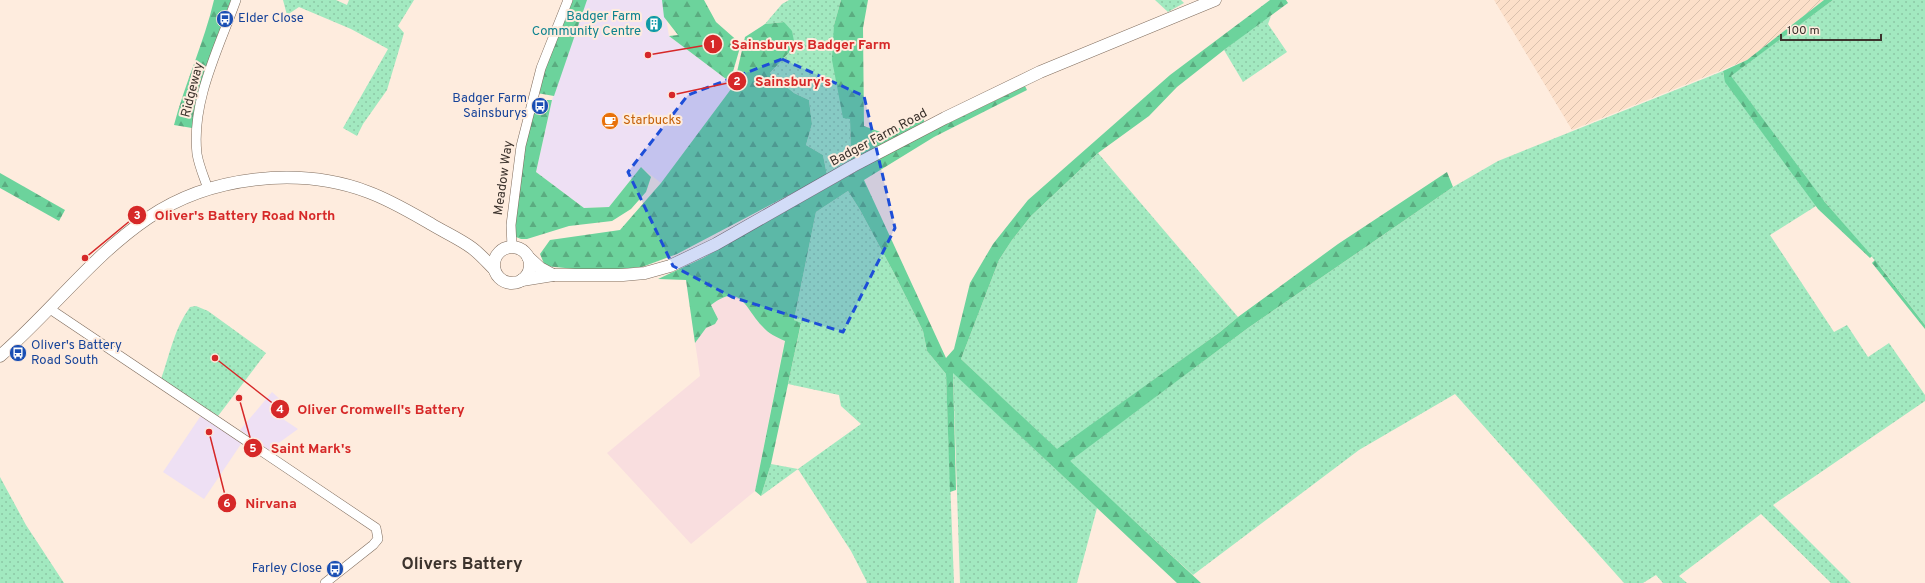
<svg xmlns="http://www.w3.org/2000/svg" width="1925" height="583" viewBox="0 0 1925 583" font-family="Overpass,sans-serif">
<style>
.commercial{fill:#eee0f4}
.industrial{fill:url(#industrial-furrows)}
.education{fill:#f9dedf}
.green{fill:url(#green-dots)}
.forest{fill:url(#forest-firs)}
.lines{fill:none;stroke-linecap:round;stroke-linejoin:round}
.minor-casing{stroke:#7f6c5d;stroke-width:10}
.major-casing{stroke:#7f6c5d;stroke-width:13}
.minor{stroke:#fff;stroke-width:9}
.major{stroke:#fff;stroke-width:12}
.marked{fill:#1d4ed8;fill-opacity:0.2;stroke:#1d4ed8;stroke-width:3;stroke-dasharray:8 5;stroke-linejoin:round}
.labels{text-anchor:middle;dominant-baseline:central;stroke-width:4;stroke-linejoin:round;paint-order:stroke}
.culture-label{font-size:13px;fill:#0d838f;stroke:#feecde;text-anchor:end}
.transit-label{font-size:13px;fill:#164399;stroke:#feecde;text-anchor:start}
.street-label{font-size:13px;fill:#3c332d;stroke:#feecde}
.food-label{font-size:13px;fill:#c56008;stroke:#feecde;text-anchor:start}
.district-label{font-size:17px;font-weight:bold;fill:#3c332d;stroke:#feecde}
.leader{fill:none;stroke:#d62828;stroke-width:1.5}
.callout-dot{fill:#d62828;stroke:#feecde;stroke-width:1.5}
.mark-label{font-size:12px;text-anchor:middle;font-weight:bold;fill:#fff}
.callout-label{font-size:14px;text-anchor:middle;font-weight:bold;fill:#d62828;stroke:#feecde;stroke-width:4;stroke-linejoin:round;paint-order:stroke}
</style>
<defs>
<pattern id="industrial-furrows" width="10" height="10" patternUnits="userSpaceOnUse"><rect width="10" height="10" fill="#fcdfc9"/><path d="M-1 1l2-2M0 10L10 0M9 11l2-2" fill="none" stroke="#d9c0ad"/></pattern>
<pattern id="green-dots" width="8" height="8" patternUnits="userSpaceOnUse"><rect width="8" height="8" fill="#a2e9c0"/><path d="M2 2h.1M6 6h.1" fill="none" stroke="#8cc8a5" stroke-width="1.8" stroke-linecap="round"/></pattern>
<pattern id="forest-firs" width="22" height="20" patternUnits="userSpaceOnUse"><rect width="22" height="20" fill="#6cd39c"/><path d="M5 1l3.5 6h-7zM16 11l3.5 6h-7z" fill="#5aac80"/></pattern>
</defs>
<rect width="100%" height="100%" fill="#feecde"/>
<g class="commercial">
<polygon points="586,0 663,0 669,36 734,85 661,183 641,167 609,207 584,208 536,172 552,100"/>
<polygon points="272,392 282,401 274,413 298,429 269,450 240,430"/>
<polygon points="202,414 243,441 204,499 163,472"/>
</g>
<polygon class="industrial" points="1494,0 1824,0 1747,60 1572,130"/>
<polygon class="education" points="809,216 755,491 691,544 607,453 700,376 686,280"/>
<g class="green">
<polygon points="283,0 336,0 347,5 349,0 414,0 398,26 404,33 387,90 363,124 357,136 343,128 388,49 351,29 299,7 287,15"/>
<polygon points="789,0 841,0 834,25 850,119 851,162 827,175 823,155 806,145 812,124 809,100 794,93 770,73 795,46 784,22 765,24 782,4"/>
<polygon points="1155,0 1181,0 1184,3 1168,12"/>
<polygon points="1833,0 1925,0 1925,325 1883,270 1824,201 1770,235 1834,332 1847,325 1868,357 1889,343 1925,395 1925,401 1773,505 1851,583 1831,583 1761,514 1679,576 1687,583 1663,583 1656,575 1643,583 1624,583 1455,394 1359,450 1193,575 1069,461 1248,328 1453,187 1498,161 1723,71 1724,77 1730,76"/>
<polygon points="1271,16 1268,24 1287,52 1243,82 1224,50 1264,19"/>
<polygon points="1098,153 1238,317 1220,332 1057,450 961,359 999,260 1012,240 1031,216"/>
<polygon points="848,191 860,210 895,275 923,331 927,351 946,374 954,583 866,583 867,582 851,551 798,469 761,496 771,464 798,469 861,424 841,406 839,395 788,384 801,324 794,320 816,212"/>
<path d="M196 306 208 311 266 353 218 416 161 379C170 354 174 329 190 307Z"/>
<polygon points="953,372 1097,508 1077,583 960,583"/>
<polygon points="0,477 26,525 64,583 0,583"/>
</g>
<g class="forest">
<path d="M214 0H231L207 65 192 128 174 125C185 83 204 43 214 0Z"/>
<polygon points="570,0 587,0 554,96 537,93"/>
<polygon points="662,0 704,0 716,22 741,44 730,82 669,36 678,35 664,17"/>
<polygon points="841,0 868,0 863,28 864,126 886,134 924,117 924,123 851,162 850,119 843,118 832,60 834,25"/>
<path d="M1270 0H1286L1288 3 1224 50 1177 87 1149 116 1098 153 1031 216 1012 240 999 260 961 359 1057 449 1220 332 1238 317 1338 244 1447 172 1453 187 1248 328 1070 461 1201 583H1177L953 373 956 490 950 492 946 374 927 351 923 331 895 275 860 210 848 191 816 212 794 320 801 323 771 464 761 496 755 491 785 341C776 337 769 334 762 326 744 307 741 282 711 305L718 319 715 324 706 328 695 343 686 280 658 279 703 258 903 145 1025 86 1027 90 934 137 864 180 946 358 954 349 970 283 993 244 1028 200 1170 75Z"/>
<polygon points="1824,0 1833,0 1731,76 1824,201 1872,256 1870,258 1818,209 1725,82 1723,71 1747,60"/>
<polygon points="784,22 792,31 795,46 770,73 794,93 809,100 812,124 806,145 823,155 827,175 677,254 642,267 595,271 545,266 540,254 550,240 620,230 661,183 734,85 745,37 765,24"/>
<path d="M538 100H552L536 172 584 208 609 207 641 167 651 177 646 192 631 209 612 221 569 226 527 239H521L516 237C511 200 524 135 538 100Z"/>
<polygon points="0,173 65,210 59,221 0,188"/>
<polygon points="1875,260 1925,325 1925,329 1872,263"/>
</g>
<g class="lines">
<defs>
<g id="minor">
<path d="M208 189C204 177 199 166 197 154 191 101 219 48 236 0"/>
<polyline points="512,247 511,225 521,146 541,68 568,0"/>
<polyline points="50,309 376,528 378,539 373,545 325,583"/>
</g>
<g id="major">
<circle cx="512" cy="265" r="18"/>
<polyline points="528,257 540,268 553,275"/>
<polyline points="522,280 553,275 623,275 645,273 670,266 716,244 853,166 945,118 1040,72 1215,0"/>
<path d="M0 356C51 312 92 256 148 218 209 176 299 166 368 192 390 200 410 212 431 224 444 232 460 239 472 248 480 254 487 262 494 269"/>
</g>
</defs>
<use href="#minor" class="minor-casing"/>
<use href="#major" class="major-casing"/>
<use href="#minor" class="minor"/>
<use href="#major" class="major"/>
</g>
<path class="marked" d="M782 59 864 96 895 228 843 332 732 297 673 266 628 172 688 95Z"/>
<defs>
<symbol id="bus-disc" viewBox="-11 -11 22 22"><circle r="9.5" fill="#1a4fb4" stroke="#feecde"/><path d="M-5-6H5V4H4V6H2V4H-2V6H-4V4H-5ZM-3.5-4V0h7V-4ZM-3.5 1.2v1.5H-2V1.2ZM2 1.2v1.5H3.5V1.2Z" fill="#fff"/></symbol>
<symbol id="building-disc" viewBox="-11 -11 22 22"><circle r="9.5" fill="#0f9aa8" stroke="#feecde"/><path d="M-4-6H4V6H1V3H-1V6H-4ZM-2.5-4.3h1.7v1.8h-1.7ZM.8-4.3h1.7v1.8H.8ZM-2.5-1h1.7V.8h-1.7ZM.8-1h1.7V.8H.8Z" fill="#fff"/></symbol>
<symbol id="cafe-disc" viewBox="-11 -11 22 22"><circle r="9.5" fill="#e8710a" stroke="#feecde"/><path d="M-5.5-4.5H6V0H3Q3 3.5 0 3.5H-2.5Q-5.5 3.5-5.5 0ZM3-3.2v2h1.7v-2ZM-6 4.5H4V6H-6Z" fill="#fff"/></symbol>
</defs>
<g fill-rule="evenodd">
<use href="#bus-disc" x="215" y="9" width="20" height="20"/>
<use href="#building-disc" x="644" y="14" width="20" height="20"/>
<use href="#bus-disc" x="530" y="96" width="20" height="20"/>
<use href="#cafe-disc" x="600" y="111" width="20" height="20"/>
<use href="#bus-disc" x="8" y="343" width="20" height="20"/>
<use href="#bus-disc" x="325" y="559" width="20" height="20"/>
</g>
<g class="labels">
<g class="culture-label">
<text x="641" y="17">Badger Farm<tspan x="641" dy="15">Community Centre</tspan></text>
</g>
<g class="transit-label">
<text x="238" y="19">Elder Close</text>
<text x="527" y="99" text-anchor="end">Badger Farm<tspan x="527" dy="15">Sainsburys</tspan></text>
<text x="31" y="346">Oliver's Battery<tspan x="31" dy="15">Road South</tspan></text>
<text x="322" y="569" text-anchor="end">Farley Close</text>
</g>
<g class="street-label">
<text transform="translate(193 90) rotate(-76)">Ridgeway</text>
<text transform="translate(879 138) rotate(-28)">Badger Farm Road</text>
<text transform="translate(504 178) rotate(-82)">Meadow Way</text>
</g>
<g class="food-label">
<text x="623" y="121">Starbucks</text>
</g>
<g class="district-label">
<text x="462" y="565">Olivers Battery</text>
</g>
</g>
<path class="leader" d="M648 55L713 44M672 95L737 81M85 258L137 215M215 358L280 409M239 398L253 448M209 432L227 503"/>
<g class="callout-dot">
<circle cx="648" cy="55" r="4"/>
<circle cx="672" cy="95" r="4"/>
<circle cx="85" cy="258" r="4"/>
<circle cx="215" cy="358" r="4"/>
<circle cx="239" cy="398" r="4"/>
<circle cx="209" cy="432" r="4"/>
<circle cx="713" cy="44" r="10"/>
<circle cx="737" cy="81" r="10"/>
<circle cx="137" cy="215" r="10"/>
<circle cx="280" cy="409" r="10"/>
<circle cx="253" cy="448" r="10"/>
<circle cx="227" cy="503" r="10"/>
</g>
<g class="mark-label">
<text x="713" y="48">1</text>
<text x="737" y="85">2</text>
<text x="137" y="219">3</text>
<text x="280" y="413">4</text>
<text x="253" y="452">5</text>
<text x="227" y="507">6</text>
</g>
<g class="callout-label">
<text x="811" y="49">Sainsburys Badger Farm</text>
<text x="793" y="86">Sainsbury's</text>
<text x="245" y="220">Oliver's Battery Road North</text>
<text x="381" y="414">Oliver Cromwell's Battery</text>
<text x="311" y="453">Saint Mark's</text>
<text x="271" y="508">Nirvana</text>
</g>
<path d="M1781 34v6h100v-6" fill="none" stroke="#3c332d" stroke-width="2"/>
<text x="1787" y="34" font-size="12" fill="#3c332d" stroke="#feecde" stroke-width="3" paint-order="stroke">100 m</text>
</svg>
